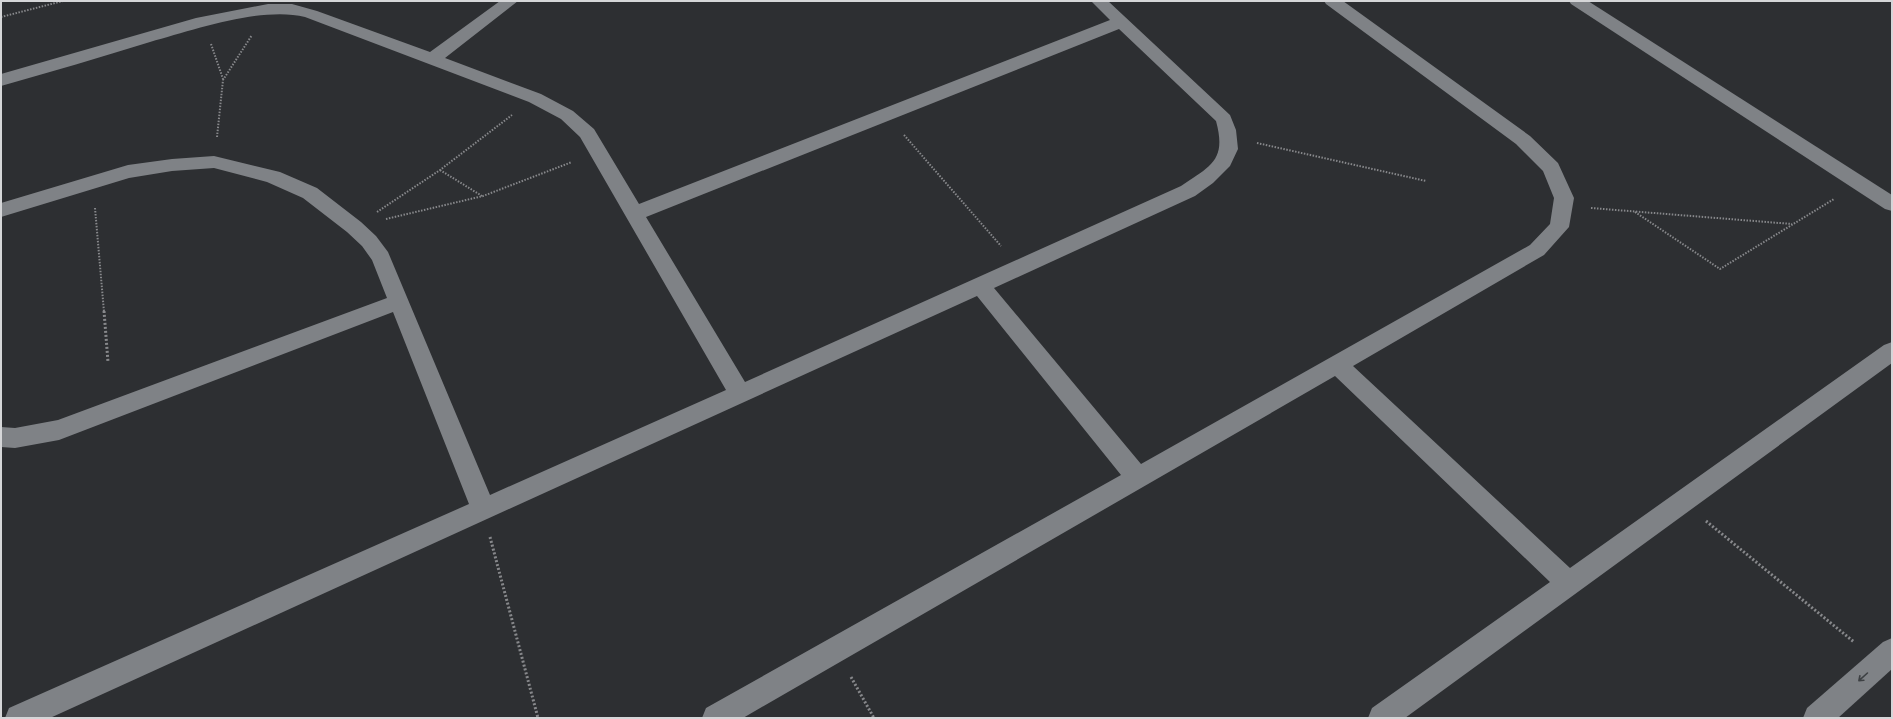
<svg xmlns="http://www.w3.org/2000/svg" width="1893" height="719" viewBox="0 0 1893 719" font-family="Commissioner,sans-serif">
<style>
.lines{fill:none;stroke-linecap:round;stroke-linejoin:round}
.path-far1{stroke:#87888b;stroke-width:2;stroke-dasharray:1.5 1.5;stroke-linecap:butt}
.path{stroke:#87888b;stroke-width:3;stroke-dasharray:2 2;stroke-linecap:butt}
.minor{fill:#7f8286;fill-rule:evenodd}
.oneway{stroke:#3d4043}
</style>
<rect width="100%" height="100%" fill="#2d2f32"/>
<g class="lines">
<g class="path-far1">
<polyline points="1,17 63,1"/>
<polyline points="211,44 223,79"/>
<polyline points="904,135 1001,246"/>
<polyline points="217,137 223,80 252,35"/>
<polyline points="1257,143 1426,181"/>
<polyline points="440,170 482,196"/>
<polyline points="95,208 104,312"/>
<polyline points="1591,208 1792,224"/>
<polyline points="377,212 440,170 512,115"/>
<polyline points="1635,212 1720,269 1834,199"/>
<polyline points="386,219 483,196 572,162"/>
</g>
<g class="path">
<polyline points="104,311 108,362"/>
<polyline points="1706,521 1854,642"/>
<polyline points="490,537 538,718"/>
<polyline points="851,677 874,718"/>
</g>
<g class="minor">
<path d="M500 1H518L445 58 541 94 573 111 594 129 639 204 1110 20 1091 1H1108L1230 115 1236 130 1238 149 1230 166 1213 183 1195 196 994 288 1141 464 1530 245 1550 224 1554 198 1543 171 1516 144 1326 4 1324 1H1343L1530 136 1558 163 1574 198 1569 227 1544 255 1353 366 1570 568 1884 345 1892 342V363L1405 718H1368L1372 708 1550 582 1335 376 743 718H702L706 708 1121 475 977 296 50 718H5L9 708 469 504 393 312 59 440 15 448 1 447V427L15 428 58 420 387 298 372 260 362 246 347 232 303 198 267 182 214 168 172 171 129 178 1 217V203L128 165 172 159 214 156 280 172 317 188 361 222 376 236 388 252 490 495 726 390 580 137 561 119 529 102 305 17C262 6 194 30 150 42 101 57 51 72 1 86V74L196 18 268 4H292L317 11 430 52ZM1119 29 1216 121C1227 161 1210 166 1181 186L745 382 646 217Z"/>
<polygon points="1569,1 1588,1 1892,195 1892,211 1885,209 1571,4"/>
<polygon points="1892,638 1892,669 1838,718 1803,718 1807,708 1883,642"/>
</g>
</g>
<defs><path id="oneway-shaft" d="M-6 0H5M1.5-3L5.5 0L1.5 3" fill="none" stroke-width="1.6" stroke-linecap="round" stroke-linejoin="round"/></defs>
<use class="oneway" href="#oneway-shaft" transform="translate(1863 677) rotate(138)"/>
<rect width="1893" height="719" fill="none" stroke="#d5d6d8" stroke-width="4"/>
</svg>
